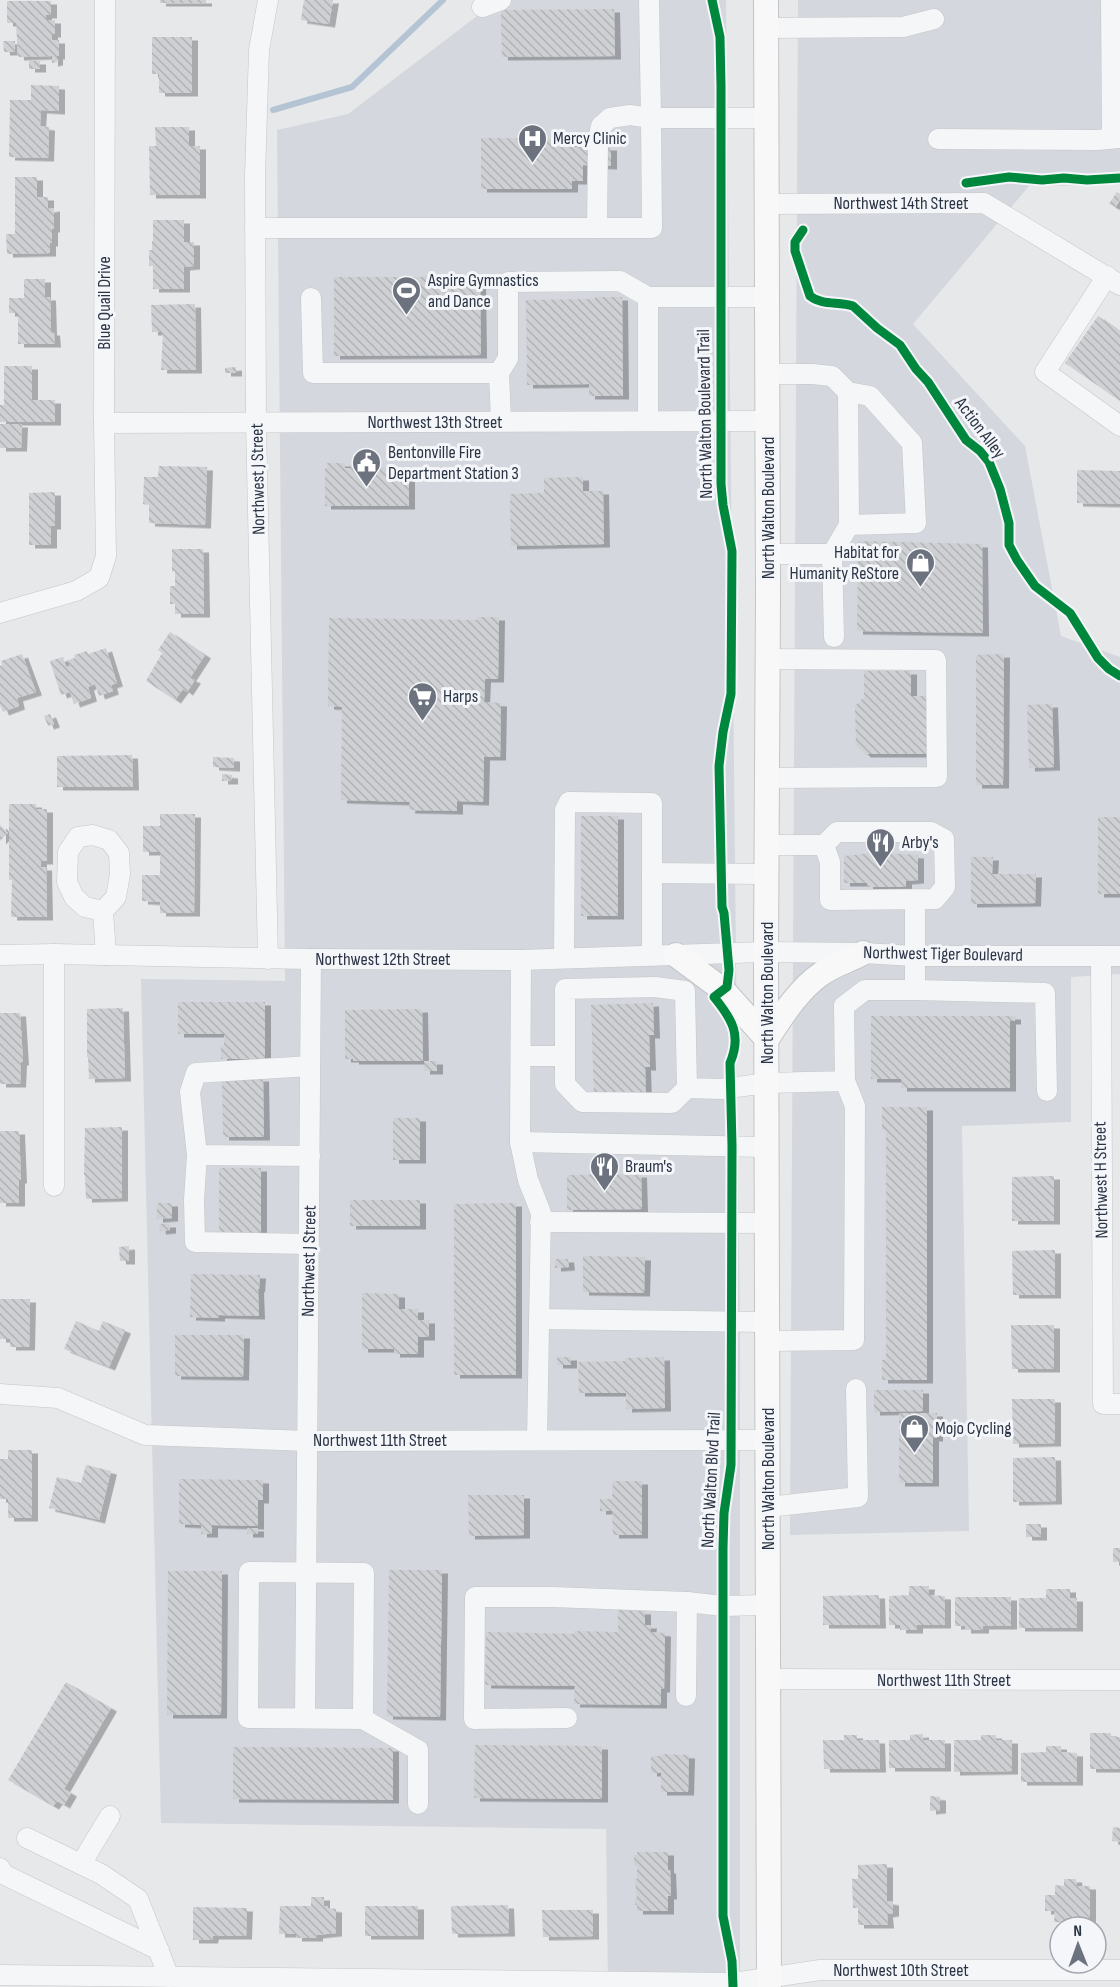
<svg xmlns="http://www.w3.org/2000/svg" width="1120" height="1987" viewBox="0 0 1120 1987" font-family="'Sofia Sans Condensed',sans-serif">
<style>
.built{fill:#d4d7dd}
.lines{fill:none;stroke-linecap:round;stroke-linejoin:round}
.stream{stroke:#b4c4d5;stroke-width:6}
.building{fill:url(#building-back-hatch);filter:url(#shadow)}
.minor-casing{stroke:#c4c6c8;stroke-width:21}
.major-casing{stroke:#c2c5c8;stroke-width:26}
.minor{stroke:#f5f6f7;stroke-width:20}
.major{stroke:#f8f8f8;stroke-width:24}
.cycleway-casing{stroke:#f4f6f9;stroke-width:13}
.cycleway{stroke:#00873e;stroke-width:9}
.labels{text-anchor:middle;dominant-baseline:central;stroke-width:6;stroke-linejoin:round;paint-order:stroke}
.poi-label{font-size:18px;fill:#2b3445;stroke:#f4f6f9;text-anchor:start}
.street-label{font-size:18px;fill:#2b3445;stroke:#f4f6f9}
</style>
<defs>
<pattern id="building-back-hatch" width="6" height="6" patternUnits="userSpaceOnUse" patternTransform="scale(1.5)"><rect width="6" height="6" fill="#ced0d3"/><path d="M-1 5l2 2M0 0l6 6M5-1l2 2" fill="none" stroke="#b1b3b6"/></pattern>
<filter id="shadow"><feDropShadow dx="6" dy="3.5" stdDeviation="0" flood-color="#0004"/></filter>
</defs>
<rect width="100%" height="100%" fill="#e6e8ea"/>
<g class="built">
<polygon points="496,0 726,0 740,1345 740,1987 608,1987 606,1829 161,1823 141,979 285,981 277,130 348,114 485,10"/>
<polygon points="798,0 1120,0 1120,185 1029,186 913,324 1025,446 1061,636 1120,657 1120,974 1071,977 1071,1122 962,1126 969,1531 790,1535"/>
</g>
<g class="lines">
<polyline class="stream" points="273,110 352,87 443,0"/>
</g>
<g class="building">
<rect x="160" y="0" width="46" height="3"/>
<polygon points="304,0 333,0 329,24 301,20"/>
<polygon points="7,1 51,1 51,15 46,15 46,20 55,20 55,34 52,34 52,40 59,40 59,56 57,56 57,62 52,63 52,56 18,57 16,23 7,23"/>
<polygon points="614,9 615,56 502,57 501,10"/>
<polygon points="152,37 192,37 192,93 159,93 159,74 152,74"/>
<polygon points="3,41 15,41 15,52 4,52"/>
<rect x="29" y="61" width="11" height="8"/>
<polygon points="31,85 59,86 59,111 41,110 40,126 49,127 48,158 9,157 10,100 31,100"/>
<polygon points="155,127 189,127 189,146 200,146 200,195 150,195 149,146 156,146"/>
<polygon points="481,138 572,139 572,147 611,147 611,166 583,165 583,181 572,181 572,189 481,189"/>
<polygon points="15,177 37,177 37,197 48,197 48,209 54,208 54,229 52,229 52,243 50,243 50,253 7,254 6,234 15,234"/>
<polygon points="1117,192 1120,194 1120,199 1115,207 1109,204"/>
<polygon points="153,220 184,220 184,242 194,242 194,266 184,267 184,289 153,289 153,266 149,266 149,250 152,250 152,241 153,241"/>
<polygon points="334,277 480,277 481,355 334,356"/>
<polygon points="24,279 45,279 45,297 50,297 51,332 54,332 55,344 18,344 18,313 9,313 9,298 24,298"/>
<polygon points="595,297 622,297 623,396 589,396 589,384 527,385 526,300 595,299"/>
<polygon points="195,304 196,370 161,370 163,332 152,332 151,305"/>
<polygon points="1098,316 1120,332 1120,401 1065,363"/>
<polygon points="4,366 32,366 32,400 55,400 55,422 0,422 0,405 4,405"/>
<polygon points="236,367 236,373 225,373 225,368"/>
<polygon points="0,424 22,424 21,448 0,448"/>
<polygon points="327,463 345,463 345,468 409,468 409,506 325,506 325,468 327,468"/>
<polygon points="159,466 207,467 205,525 149,523 149,505 143,504 144,477 158,477"/>
<polygon points="1077,470 1120,471 1120,504 1077,503"/>
<polygon points="583,477 583,491 603,491 604,544 511,546 510,494 544,493 544,478"/>
<polygon points="55,492 55,526 51,526 51,545 29,545 29,493"/>
<polygon points="858,541 982,544 983,633 857,631"/>
<polygon points="172,549 203,549 204,614 175,614 175,604 170,604 170,586 175,586 175,571 172,572"/>
<polygon points="477,617 499,617 498,679 485,679 484,702 501,703 500,757 484,757 483,802 457,801 457,811 409,810 410,802 341,800 342,707 328,706 329,618 477,620"/>
<polygon points="170,632 205,655 190,678 195,680 187,692 183,689 175,700 146,681 162,653 158,650"/>
<polygon points="106,648 117,683 111,685 113,691 99,696 95,684 88,687 91,698 74,704 70,692 61,695 50,661 63,657 66,667 70,666 68,660 75,658 74,655 87,651 88,654"/>
<polygon points="22,654 36,692 17,698 19,706 3,712 0,705 0,666 2,665 1,661"/>
<polygon points="1004,654 1003,785 976,785 976,655"/>
<polygon points="864,671 911,671 911,696 930,696 931,754 865,754 856,745 855,706 864,697"/>
<polygon points="1052,704 1054,767 1029,768 1027,705"/>
<polygon points="50,714 54,724 48,726 44,716"/>
<polygon points="132,755 133,787 57,787 57,756"/>
<polygon points="213,757 234,758 234,768 213,767"/>
<polygon points="222,774 232,775 232,781 222,781"/>
<polygon points="9,804 36,804 36,809 47,809 47,861 41,861 41,867 46,867 47,917 11,917 12,880 9,880"/>
<polygon points="160,814 195,814 194,913 160,913 160,902 142,901 142,875 160,875 160,852 143,852 143,826 160,826"/>
<rect x="581" y="816" width="37" height="100"/>
<rect x="1098" y="817" width="22" height="77"/>
<polygon points="0,825 8,833 0,841"/>
<polygon points="873,849 883,849 884,853 918,855 918,880 906,881 906,887 867,887 867,883 844,883 844,856 873,853"/>
<polygon points="971,857 993,857 992,874 1036,874 1035,903 971,904"/>
<polygon points="178,1002 265,1002 265,1059 221,1059 221,1046 224,1046 224,1034 178,1034"/>
<polygon points="653,1003 654,1035 649,1035 650,1067 645,1067 646,1098 594,1099 591,1005"/>
<polygon points="123,1008 125,1078 89,1079 88,1057 87,1057 87,1009"/>
<polygon points="422,1009 423,1061 353,1061 353,1059 345,1059 345,1010"/>
<polygon points="0,1013 20,1013 23,1062 21,1062 20,1084 0,1084"/>
<polygon points="871,1016 1015,1016 1015,1021 1010,1021 1010,1088 901,1088 901,1079 871,1079"/>
<rect x="424" y="1061" width="13" height="10"/>
<polygon points="263,1078 264,1137 223,1137 222,1079"/>
<polygon points="882,1107 927,1107 927,1380 882,1380 882,1360 886,1360 886,1130 882,1130"/>
<rect x="393" y="1118" width="27" height="42"/>
<polygon points="122,1127 122,1198 86,1199 85,1175 84,1175 85,1128"/>
<polygon points="0,1131 19,1131 21,1180 19,1180 19,1203 0,1203"/>
<rect x="219" y="1168" width="42" height="65"/>
<polygon points="641,1174 642,1209 567,1210 567,1175"/>
<polygon points="1054,1176 1054,1221 1012,1221 1012,1177"/>
<rect x="350" y="1200" width="70" height="26"/>
<polygon points="157,1203 172,1203 172,1218 157,1219"/>
<polygon points="516,1203 516,1375 454,1375 454,1204"/>
<polygon points="159,1224 170,1224 170,1230 160,1231"/>
<polygon points="129,1246 129,1261 120,1261 119,1247"/>
<polygon points="1055,1250 1055,1295 1013,1295 1012,1251"/>
<polygon points="583,1256 645,1257 644,1293 583,1292"/>
<polygon points="555,1259 568,1259 569,1267 555,1268"/>
<polygon points="191,1274 260,1275 259,1289 258,1289 259,1316 219,1315 219,1318 190,1317"/>
<polygon points="362,1293 399,1294 399,1309 418,1309 418,1320 429,1320 429,1337 418,1337 418,1354 394,1354 394,1349 362,1349"/>
<polygon points="0,1299 30,1299 29,1347 10,1347 10,1339 0,1339"/>
<polygon points="76,1321 99,1331 103,1321 125,1330 109,1367 64,1349"/>
<polygon points="1011,1325 1054,1325 1054,1369 1012,1369"/>
<polygon points="175,1335 244,1335 243,1377 175,1376"/>
<rect x="557" y="1357" width="14" height="8"/>
<polygon points="664,1357 665,1408 626,1409 626,1393 579,1393 578,1362 625,1361 625,1358"/>
<polygon points="874,1390 923,1390 923,1411 874,1412"/>
<polygon points="1012,1399 1055,1399 1055,1443 1013,1444"/>
<polygon points="899,1413 937,1413 937,1438 933,1438 933,1483 899,1483"/>
<polygon points="8,1450 32,1450 32,1518 8,1518 8,1499 0,1499 0,1459 8,1459"/>
<polygon points="1055,1457 1056,1501 1013,1502 1013,1458"/>
<polygon points="86,1465 111,1471 99,1520 49,1508 57,1477 81,1483"/>
<polygon points="179,1479 263,1480 263,1500 258,1500 258,1526 212,1525 212,1534 201,1534 201,1525 179,1524"/>
<polygon points="613,1481 642,1481 642,1535 613,1535 612,1511 600,1511 600,1499 612,1499"/>
<polygon points="468,1495 524,1495 524,1535 469,1536"/>
<rect x="1026" y="1524" width="15" height="13"/>
<rect x="247" y="1528" width="11" height="6"/>
<rect x="1113" y="1548" width="7" height="14"/>
<polygon points="389,1570 442,1570 440,1717 387,1716"/>
<polygon points="168,1571 222,1571 221,1715 167,1715"/>
<polygon points="909,1586 929,1586 928,1595 945,1596 945,1625 917,1625 917,1630 900,1630 900,1625 889,1625 889,1596 909,1595"/>
<polygon points="1046,1589 1070,1589 1070,1598 1077,1598 1077,1628 1019,1628 1019,1598 1046,1598"/>
<polygon points="879,1595 880,1625 823,1625 823,1596"/>
<polygon points="955,1597 1011,1597 1011,1626 983,1626 983,1630 965,1630 965,1626 955,1626"/>
<polygon points="618,1610 645,1611 645,1625 651,1625 650,1632 665,1633 664,1689 661,1689 661,1705 574,1704 575,1686 485,1685 486,1632 574,1634 574,1631 618,1632"/>
<polygon points="66,1682 111,1708 64,1789 71,1793 64,1805 57,1801 53,1806 8,1780"/>
<polygon points="1090,1733 1111,1733 1111,1737 1120,1737 1120,1769 1090,1769"/>
<polygon points="923,1734 923,1740 945,1740 945,1768 889,1768 889,1740 910,1740 910,1735"/>
<polygon points="844,1735 857,1735 857,1740 879,1740 880,1769 824,1769 823,1740 844,1740"/>
<polygon points="981,1735 996,1735 996,1740 1012,1740 1012,1771 954,1772 954,1740 981,1740"/>
<polygon points="475,1745 602,1746 602,1799 474,1798"/>
<polygon points="1046,1746 1061,1746 1061,1752 1077,1753 1077,1782 1021,1782 1021,1753 1046,1752"/>
<polygon points="233,1747 393,1748 393,1800 233,1799"/>
<polygon points="661,1754 689,1755 688,1792 661,1792 661,1773 651,1773 651,1756 661,1756"/>
<polygon points="930,1796 940,1797 940,1810 930,1811"/>
<polygon points="1113,1827 1120,1828 1120,1842 1112,1841"/>
<polygon points="637,1852 668,1852 668,1870 670,1870 671,1896 668,1896 668,1911 637,1911 637,1905 635,1905 635,1898 637,1898 635,1879 637,1879 637,1866 634,1866 634,1855 637,1855"/>
<polygon points="887,1864 887,1901 893,1902 893,1913 887,1914 888,1925 858,1925 858,1908 853,1908 852,1879 858,1879 858,1865"/>
<polygon points="1064,1879 1076,1879 1077,1886 1090,1886 1090,1919 1072,1919 1072,1923 1054,1922 1055,1911 1045,1911 1045,1895 1055,1895 1055,1885 1064,1886"/>
<polygon points="311,1897 324,1897 324,1906 328,1906 328,1908 336,1909 336,1933 317,1935 317,1938 296,1938 296,1934 279,1934 280,1906 311,1906"/>
<polygon points="508,1905 509,1933 452,1934 451,1906"/>
<rect x="365" y="1906" width="53" height="30"/>
<polygon points="193,1907 247,1908 246,1936 213,1936 212,1940 193,1940"/>
<polygon points="542,1910 593,1910 593,1936 543,1937"/>
</g>
<g class="lines">
<defs>
<g id="minor">
<polyline points="268,0 259,50 255,176 256,423 268,959"/>
<polyline points="1111,0 1112,138"/>
<polyline points="482,7 501,0"/>
<polyline points="766,28 903,27 934,19"/>
<polyline points="938,139 1097,140 1120,138"/>
<polyline points="767,204 984,203 1120,285"/>
<polyline points="255,228 652,228 651,118 767,118"/>
<polyline points="597,228 598,140 601,126 610,118 630,115 651,118 649,0"/>
<polyline points="1107,276 1045,372 1120,426"/>
<polyline points="311,298 313,373 499,373 501,421"/>
<polyline points="499,373 508,358 508,282 620,281 648,297"/>
<polyline points="767,374 812,374 832,376 848,392 849,525 832,554 768,554"/>
<polyline points="848,392 870,396 912,443 916,523 849,525"/>
<polyline points="648,421 648,297 767,297"/>
<polyline points="104,423 767,421"/>
<polyline points="832,554 834,637"/>
<polyline points="0,613 76,591 99,578 106,556 104,423 105,0"/>
<polyline points="767,778 937,777 936,660 768,659"/>
<polyline points="766,845 824,845 830,862 830,900 935,899 945,887 944,839 931,832 837,832 824,845"/>
<polyline points="652,873 766,874"/>
<polyline points="103,911 85,907 74,897 67,882 68,852 78,837 93,835 109,840 119,853 120,874 116,897 103,911 106,955"/>
<polyline points="54,954 54,1186"/>
<polyline points="0,955 54,954 311,959 521,960 766,952 863,953 914,956 1120,956"/>
<polyline points="1101,956 1103,1404 1120,1404"/>
<polyline points="564,958 565,810 569,802 652,803 652,956"/>
<polyline points="521,960 520,1142 528,1180 541,1213 537,1440"/>
<polyline points="915,990 1045,993 1047,1091"/>
<polyline points="521,1056 565,1056"/>
<polyline points="687,1088 672,1103 582,1102 565,1084 565,989 655,987 685,991 687,1088 722,1089 767,1083 845,1081 844,1006 865,990 915,990 915,900"/>
<polyline points="520,1142 767,1147"/>
<polyline points="197,1155 194,1200 195,1242 309,1244"/>
<polyline points="310,1156 197,1155 190,1092 196,1073 310,1066"/>
<polyline points="540,1222 767,1223"/>
<polyline points="539,1319 768,1322"/>
<polyline points="768,1341 854,1340 855,1106 845,1081"/>
<polyline points="0,1394 58,1398 145,1435 307,1441 768,1440"/>
<polyline points="768,1507 858,1497 856,1389"/>
<polygon points="249,1572 364,1573 363,1719 248,1718"/>
<polyline points="769,1679 1120,1680"/>
<polyline points="686,1696 687,1602 723,1606 769,1605"/>
<polyline points="305,1718 311,959"/>
<polyline points="567,1718 474,1719 475,1597 552,1597 687,1602"/>
<polyline points="363,1719 418,1750 418,1804"/>
<polyline points="27,1838 101,1874 138,1899 169,1977"/>
<polyline points="81,1864 110,1816"/>
<polyline points="0,1868 3,1874 159,1950"/>
<polyline points="0,1975 733,1983 820,1970 1120,1970"/>
</g>
<g id="major">
<polyline points="766,0 768,597 766,952 769,1987"/>
<path d="M676 955 723 990 767 1039C782 1016 798 990 821 974 833 965 850 960 863 953"/>
</g>
</defs>
<use href="#minor" class="minor-casing"/>
<use href="#major" class="major-casing"/>
<use href="#minor" class="minor"/>
<use href="#major" class="major"/>
<defs>
<g id="cycleway">
<path d="M712 0 720 37 721 86V484L723 505 732 551 731 694 723 732 719 766 722 907 724 913 729 970 727 987 714 997C732 1019 742 1035 730 1063L732 1146 731 1465 724 1513 723 1548V1916L732 1961 733 1987"/>
<polyline points="966,183 1009,177 1042,180 1064,178 1087,180 1120,178"/>
<path d="M803 230 795 242V251L810 296C823 306 838 301 853 306L877 328 900 345 916 369 928 382 966 440 980 451 989 462 1000 489 1009 523V545L1017 560 1035 586 1070 613 1098 658 1109 669 1120 676"/>
</g>
</defs>
<use href="#cycleway" class="cycleway-casing"/>
<use href="#cycleway" class="cycleway"/>
</g>
<defs>
<symbol id="hospital-pin" viewBox="-11 -11 22 30"><path d="M0 17L-7.5 6A9.5 9.5 0 1 1 7.5 6Z" fill="#6c737f" stroke="#f4f6f9"/><path d="M-5-5h3v3.5h4V-5h3V5h-3V1.5h-4V5h-3Z" fill="#fff"/></symbol>
<symbol id="stadium-pin" viewBox="-11 -11 22 30"><path d="M0 17L-7.5 6A9.5 9.5 0 1 1 7.5 6Z" fill="#6c737f" stroke="#f4f6f9"/><path d="M0-5a6.5 5 0 1 0 0 10a6.5 5 0 1 0 0-10ZM-3.5-1.8h7v3.6h-7Z" fill="#fff"/></symbol>
<symbol id="civic-pin" viewBox="-11 -11 22 30"><path d="M0 17L-7.5 6A9.5 9.5 0 1 1 7.5 6Z" fill="#6c737f" stroke="#f4f6f9"/><path d="M-.6-6.5H3V-4.5H.6V-3L4-1V1h2V6H-6V1h2V-1L-.6-3ZM-1.2 2.5V6h2.4V2.5Z" fill="#fff"/></symbol>
<symbol id="shop-pin" viewBox="-11 -11 22 30"><path d="M0 17L-7.5 6A9.5 9.5 0 1 1 7.5 6Z" fill="#6c737f" stroke="#f4f6f9"/><path d="M-5-2.5h2.3a2.7 3.5 0 0 1 5.4 0H5L5.5 6h-11ZM-1.5-2.5h3a1.5 2.3 0 0 0-3 0Z" fill="#fff"/></symbol>
<symbol id="supermarket-pin" viewBox="-11 -11 22 30"><path d="M0 17L-7.5 6A9.5 9.5 0 1 1 7.5 6Z" fill="#6c737f" stroke="#f4f6f9"/><path d="M-6-5.5h2.5l.6 2H6L4.5 2H-2.5L-4.4-4H-6ZM-1.5 3.2a1.3 1.3 0 1 0 .1 0ZM3 3.2a1.3 1.3 0 1 0 .1 0Z" fill="#fff"/></symbol>
<symbol id="restaurant-pin" viewBox="-11 -11 22 30"><path d="M0 17L-7.5 6A9.5 9.5 0 1 1 7.5 6Z" fill="#6c737f" stroke="#f4f6f9"/><path d="M-5-6h1v4h1v-4h1v4h1v-4h1v5L-1.5 .5V6h-2V.5L-5-1ZM5-6V6H3V1.5H1.5Q1.5-4 5-6Z" fill="#fff"/></symbol>
</defs>
<g fill-rule="evenodd">
<use href="#hospital-pin" x="516" y="122" width="33" height="45"/>
<use href="#stadium-pin" x="390" y="274" width="33" height="45"/>
<use href="#civic-pin" x="350" y="446" width="33" height="45"/>
<use href="#shop-pin" x="904" y="546" width="33" height="45"/>
<use href="#supermarket-pin" x="406" y="680" width="33" height="45"/>
<use href="#restaurant-pin" x="864" y="826" width="33" height="45"/>
<use href="#restaurant-pin" x="588" y="1150" width="33" height="45"/>
<use href="#shop-pin" x="898" y="1412" width="33" height="45"/>
</g>
<g class="labels">
<g class="poi-label">
<text x="553" y="138">Mercy Clinic</text>
<text x="428" y="280">Aspire Gymnastics<tspan x="428" dy="21">and Dance</tspan></text>
<text x="388" y="452">Bentonville Fire<tspan x="388" dy="21">Department Station 3</tspan></text>
<text x="899" y="552" text-anchor="end">Habitat for<tspan x="899" dy="21">Humanity ReStore</tspan></text>
<text x="443" y="696">Harps</text>
<text x="902" y="842">Arby's</text>
<text x="625" y="1166">Braum's</text>
<text x="935" y="1428">Mojo Cycling</text>
</g>
<g class="street-label">
<text x="901" y="203">Northwest 14th Street</text>
<text transform="translate(104 303) rotate(-90)">Blue Quail Drive</text>
<text transform="translate(705 414) rotate(-91)">North Walton Boulevard Trail</text>
<text x="435" y="422">Northwest 13th Street</text>
<text transform="translate(980 428) rotate(53)">Action Alley</text>
<text transform="translate(258 479) rotate(-91)">Northwest J Street</text>
<text transform="translate(768 508) rotate(-90)">North Walton Boulevard</text>
<text transform="translate(943 954) rotate(1)">Northwest Tiger Boulevard</text>
<text x="383" y="959">Northwest 12th Street</text>
<text transform="translate(767 993) rotate(-90)">North Walton Boulevard</text>
<text transform="translate(1101 1180) rotate(-91)">Northwest H Street</text>
<text transform="translate(309 1261) rotate(-89)">Northwest J Street</text>
<text x="380" y="1440">Northwest 11th Street</text>
<text transform="translate(768 1479) rotate(-90)">North Walton Boulevard</text>
<text transform="translate(711 1480) rotate(-87)">North Walton Blvd Trail</text>
<text x="944" y="1680">Northwest 11th Street</text>
<text x="901" y="1970">Northwest 10th Street</text>
</g>
</g>
<g transform="translate(1078 1945) rotate(359)"><circle r="28" fill="#f4f6f9" stroke="#a4a8b1" stroke-width="1.5"/>
<path d="M0-4.5L10 22L0 15L-10 22Z" fill="#6c737f"/>
<text y="-9" font-size="16" font-weight="bold" text-anchor="middle" fill="#2b3445">N</text>
</g>
</svg>
